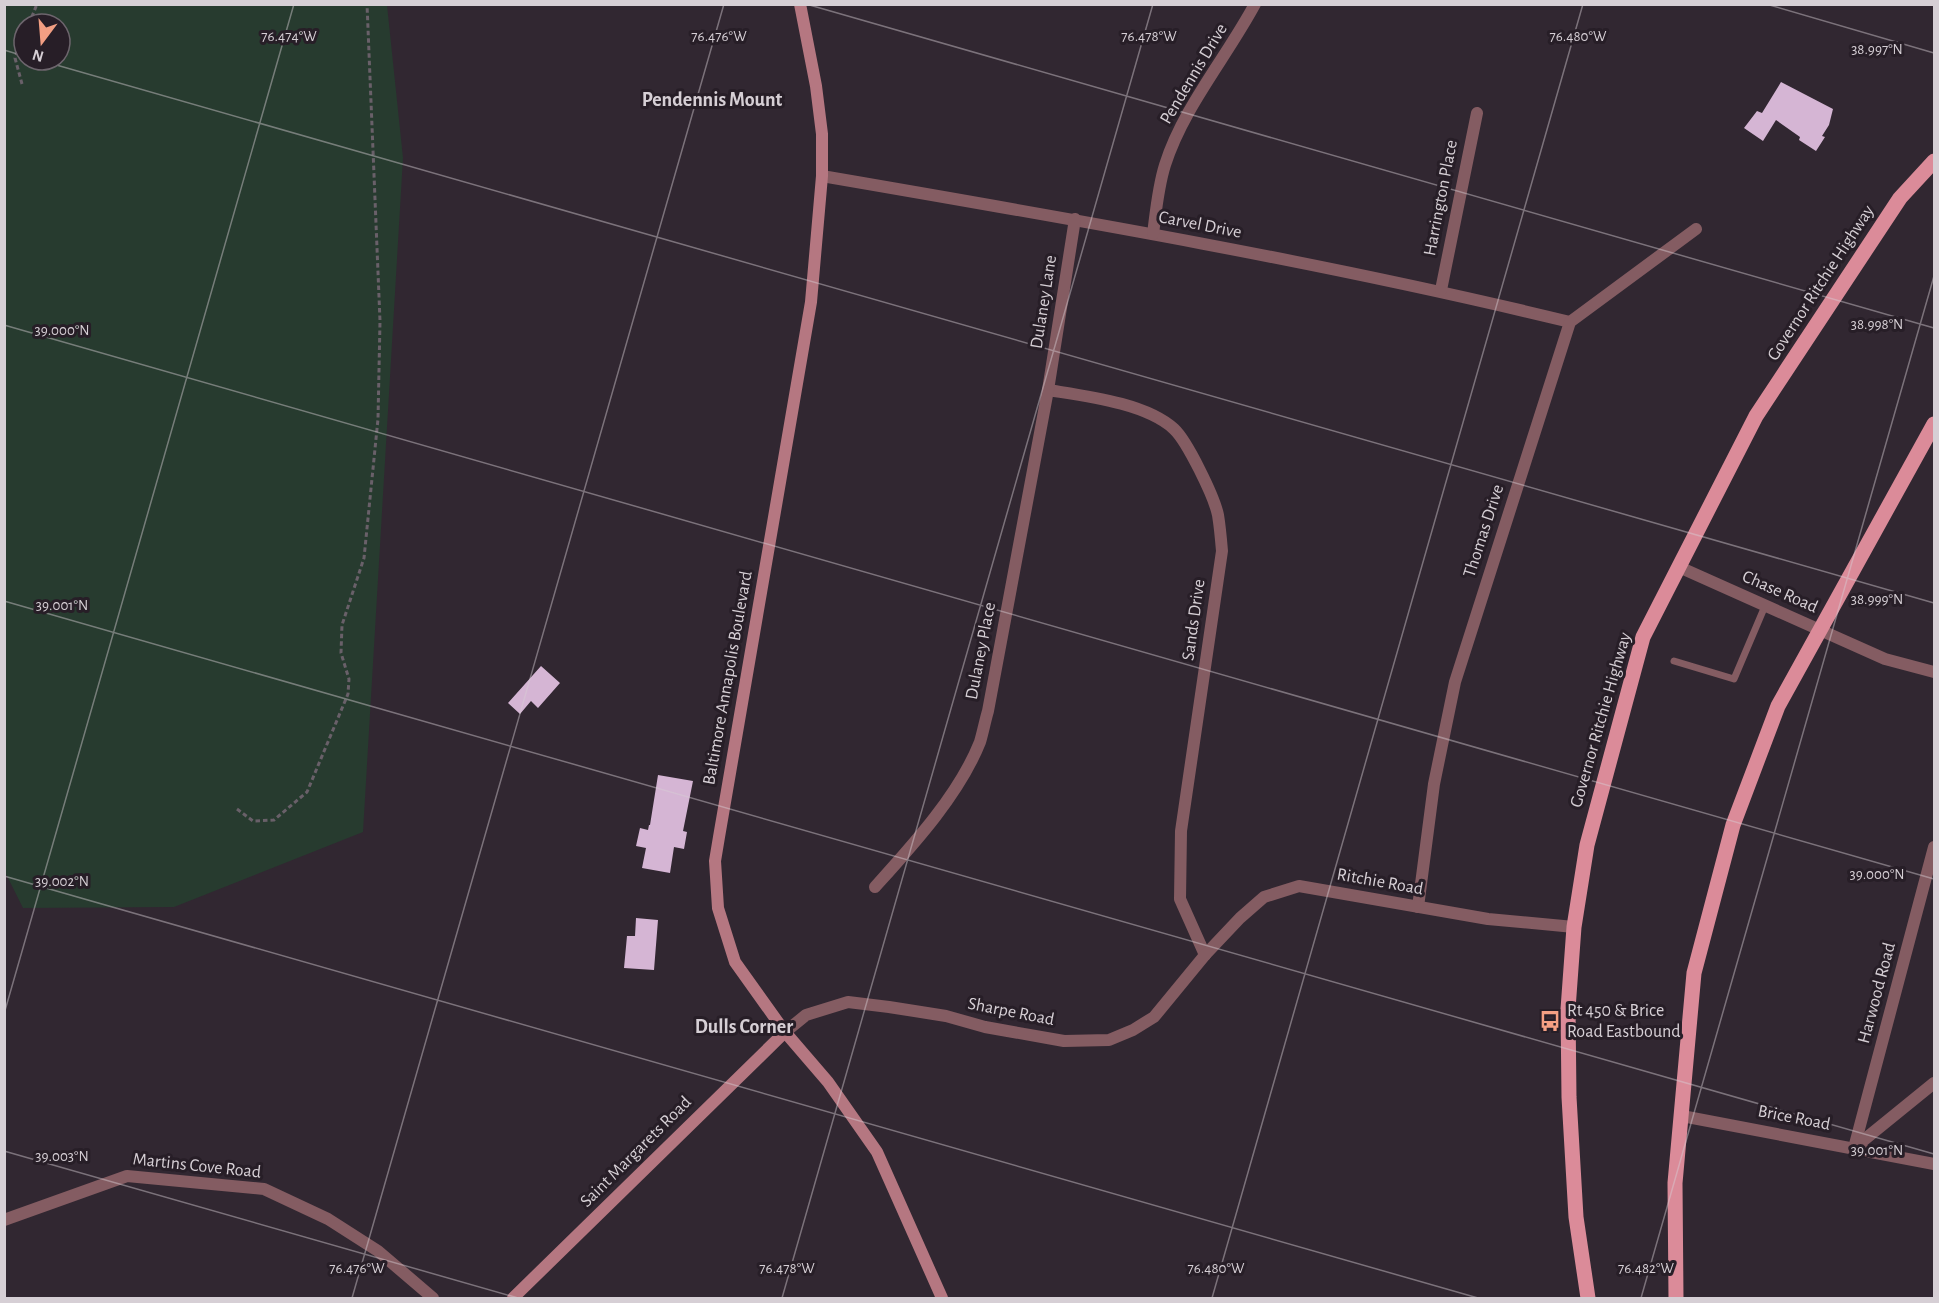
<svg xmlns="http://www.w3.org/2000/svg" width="1939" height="1303" viewBox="0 0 1939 1303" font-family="'Alegreya Sans',sans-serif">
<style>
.green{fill:#273b2f;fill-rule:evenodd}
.building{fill:#d5b5d4}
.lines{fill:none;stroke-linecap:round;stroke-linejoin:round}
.path{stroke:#696069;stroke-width:3;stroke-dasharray:4.5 3;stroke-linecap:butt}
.lane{stroke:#845c62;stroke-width:7}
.street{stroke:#845c62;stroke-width:12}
.secondary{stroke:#b57781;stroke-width:12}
.primary{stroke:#db8b99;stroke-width:15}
.ticks{fill:none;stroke:#d6cfd5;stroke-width:1.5;stroke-opacity:0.45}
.labels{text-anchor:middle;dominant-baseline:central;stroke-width:6;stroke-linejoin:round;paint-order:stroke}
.street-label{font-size:18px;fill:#d6cfd5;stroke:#271e27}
.poi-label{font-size:18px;fill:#d6cfd5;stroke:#271e27;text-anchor:start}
.neighbourhood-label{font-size:20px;font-weight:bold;fill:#d6cfd5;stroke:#271e27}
.ticks-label{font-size:15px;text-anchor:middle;fill:#d6cfd5;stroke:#271e27;stroke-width:6;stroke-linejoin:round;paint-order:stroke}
</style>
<rect width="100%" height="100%" fill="#312731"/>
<path class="green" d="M5 4 387 5 403 158 363 832 174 907 23 908 5 872ZM24 24H60V60H24Z"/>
<g class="building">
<polygon points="1781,82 1833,109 1829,125 1822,136 1825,137 1816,151 1799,140 1800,137 1776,120 1763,141 1744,128 1757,111 1762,113"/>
<polygon points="541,666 560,683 538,708 531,701 520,714 508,703"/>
<polygon points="658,775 693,781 683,831 687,832 684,849 674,847 670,873 642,868 646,848 636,846 640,828 648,830 649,825 650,825"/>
<polygon points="636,918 658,920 654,970 624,968 627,936 635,936"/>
</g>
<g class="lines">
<g class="path">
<polyline points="29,24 37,4"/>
<polyline points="22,84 15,58 24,32"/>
<polyline points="237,809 253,821 274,820 307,792 348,694 349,679 341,653 342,625 364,558 378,419 380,321 367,4"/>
</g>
<polyline class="lane" points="1674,661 1734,679 1765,606"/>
<g class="street">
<path d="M822 176C1072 219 1323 262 1570 322"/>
<path d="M1153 234C1156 211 1158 187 1165 165 1183 108 1226 58 1255 4"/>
<polyline points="1441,290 1477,113"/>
<path d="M1048 390C1085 396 1146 403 1174 429 1187 441 1214 496 1218 515 1220 527 1221 539 1222 551L1181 831 1180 899 1205 955"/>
<polyline points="1679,567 1885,659 1934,672"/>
<path d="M875 887C912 846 959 795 980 742 983 732 985 721 988 711L1048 390 1075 219"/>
<polyline points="1418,907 1434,784 1455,682 1570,322 1696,229"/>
<polyline points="785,1032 806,1015 848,1002 889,1007 946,1016 985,1027 1064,1041 1109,1040 1133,1030 1154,1017 1205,955 1240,918 1264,897 1299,886 1488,919 1574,927"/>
<polyline points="1682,1116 1934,1164"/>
<polyline points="1854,1148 1934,847"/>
<polyline points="1854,1148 1934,1083"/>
<polyline points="4,1220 127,1176 264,1189 328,1219 378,1251 433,1298"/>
</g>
<g class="secondary">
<polyline points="800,4 816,86 822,134 822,176 811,302 719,837 715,861 718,908 735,962 785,1032 828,1082 877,1152 942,1298"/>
<polyline points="513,1298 785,1032"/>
</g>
<g class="primary">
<polyline points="1588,1298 1576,1217 1569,1097 1568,1009 1574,927 1587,845 1643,637 1756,416 1900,198 1934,161"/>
<polyline points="1676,1298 1675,1183 1694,973 1733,825 1778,706 1934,424"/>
</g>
</g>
<path class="ticks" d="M806 4 1934 328M1766 4 1934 53M4 50 24 56M39 60 1934 603M4 325 1934 879M4 601 1934 1154M4 876 1478 1298M4 1014 294 4M4 1151 518 1298M352 1298 724 4M782 1298 1153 4M1212 1298 1583 4M1641 1298 1934 276"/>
<defs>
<symbol id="bus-bare" viewBox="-9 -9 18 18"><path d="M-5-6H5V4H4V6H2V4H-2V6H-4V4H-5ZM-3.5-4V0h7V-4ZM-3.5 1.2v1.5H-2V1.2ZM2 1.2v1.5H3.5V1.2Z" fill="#f39f83" stroke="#271e27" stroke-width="2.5" paint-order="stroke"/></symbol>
</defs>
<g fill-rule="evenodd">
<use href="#bus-bare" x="1535" y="1006" width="30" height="30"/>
</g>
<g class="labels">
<g class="street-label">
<text transform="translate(1194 74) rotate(-59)">Pendennis Drive</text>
<text transform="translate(1441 198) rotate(-79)">Harrington Place</text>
<text transform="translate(1200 225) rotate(11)">Carvel Drive</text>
<text transform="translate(1821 283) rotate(-57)">Governor Ritchie Highway</text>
<text transform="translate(1044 302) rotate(-81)">Dulaney Lane</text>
<text transform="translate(1484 531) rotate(-72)">Thomas Drive</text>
<text transform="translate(1780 592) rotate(24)">Chase Road</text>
<text transform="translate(1194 620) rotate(-82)">Sands Drive</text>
<text transform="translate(981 651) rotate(-79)">Dulaney Place</text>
<text transform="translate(728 678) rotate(-80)">Baltimore Annapolis Boulevard</text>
<text transform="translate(1601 720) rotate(-74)">Governor Ritchie Highway</text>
<text transform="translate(1380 882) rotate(10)">Ritchie Road</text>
<text transform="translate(1877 993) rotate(-75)">Harwood Road</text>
<text transform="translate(1011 1012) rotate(11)">Sharpe Road</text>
<text transform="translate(1794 1118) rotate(11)">Brice Road</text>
<text transform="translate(636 1152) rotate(-45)">Saint Margarets Road</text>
<text transform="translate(197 1166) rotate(6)">Martins Cove Road</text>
</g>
<g class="poi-label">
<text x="1567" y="1011">Rt 450 &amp; Brice<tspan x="1567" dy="21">Road Eastbound</tspan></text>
</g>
<g class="neighbourhood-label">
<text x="712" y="100">Pendennis Mount</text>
<text x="744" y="1027">Dulls Corner</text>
</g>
</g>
<g class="ticks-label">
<text x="289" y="41">76.474°W</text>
<text x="719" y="41">76.476°W</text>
<text x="1149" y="41">76.478°W</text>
<text x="1578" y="41">76.480°W</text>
<text x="1877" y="54">38.997°N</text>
<text x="1877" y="329">38.998°N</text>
<text x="62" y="335">39.000°N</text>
<text x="1877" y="604">38.999°N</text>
<text x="62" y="610">39.001°N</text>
<text x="1877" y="879">39.000°N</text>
<text x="62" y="886">39.002°N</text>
<text x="1877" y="1155">39.001°N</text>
<text x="62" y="1161">39.003°N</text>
<text x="357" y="1273">76.476°W</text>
<text x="787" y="1273">76.478°W</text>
<text x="1216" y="1273">76.480°W</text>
<text x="1646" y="1273">76.482°W</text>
</g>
<rect width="1939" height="1303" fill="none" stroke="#d6cfd5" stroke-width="12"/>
<g transform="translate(42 42) rotate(196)"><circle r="28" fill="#271e27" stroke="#6d656d" stroke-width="1.5"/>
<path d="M0-4.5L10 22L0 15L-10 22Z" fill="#f39f83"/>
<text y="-9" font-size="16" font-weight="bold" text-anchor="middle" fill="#d6cfd5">N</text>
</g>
</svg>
